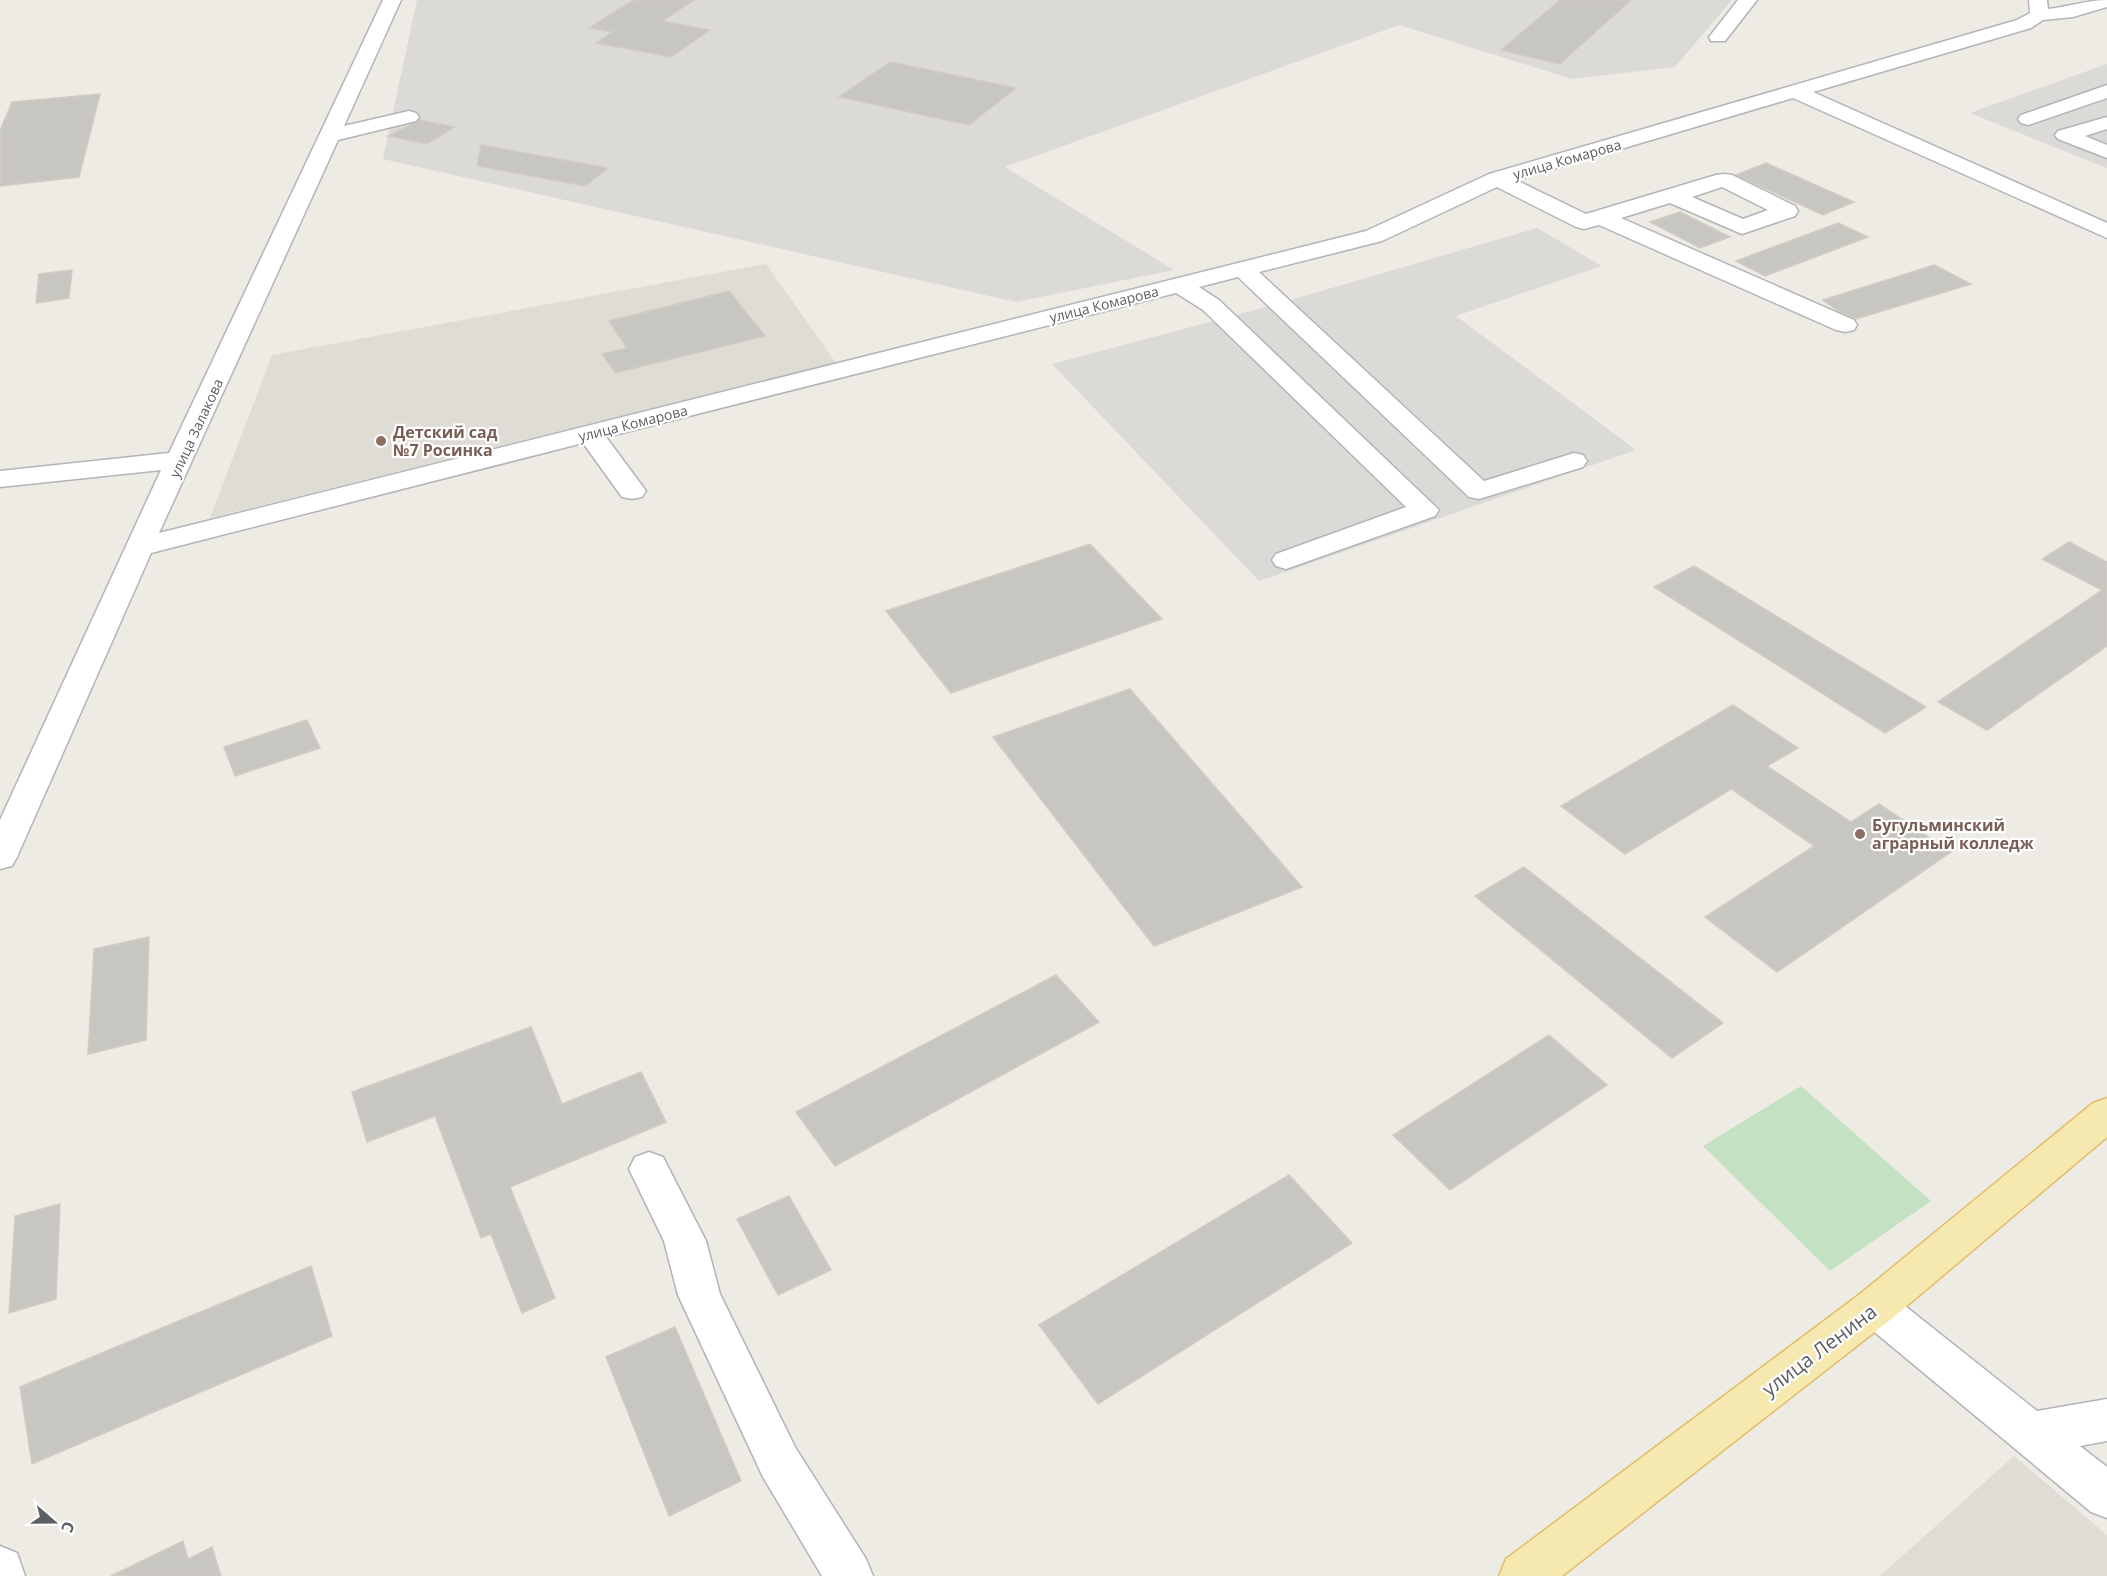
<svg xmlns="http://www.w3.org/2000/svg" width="2107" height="1576" viewBox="0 0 2107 1576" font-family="'Open Sans',sans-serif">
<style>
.industrial{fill:#dcdad6}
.education{fill:#dfdcd5}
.green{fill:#c4e2c3}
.building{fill:#c8c6c1;stroke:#d1ccc3;stroke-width:1.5}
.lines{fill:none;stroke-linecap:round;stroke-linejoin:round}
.minor-casing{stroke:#b1b4b8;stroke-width:3}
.major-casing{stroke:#e2bd68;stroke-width:3}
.minor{fill:#fff;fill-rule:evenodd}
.major{fill:#f6e9b0;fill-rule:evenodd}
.education-dot{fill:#8d6e63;stroke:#fff;stroke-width:2}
.labels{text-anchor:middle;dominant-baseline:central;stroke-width:4.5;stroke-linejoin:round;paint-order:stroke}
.far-street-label{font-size:14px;fill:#5c5f63;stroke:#fff}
.education-label{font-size:16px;font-weight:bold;fill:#785e54;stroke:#fff;text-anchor:start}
.near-street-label{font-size:20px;fill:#5c5f63;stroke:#fff}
</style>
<rect width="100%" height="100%" fill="#edebe4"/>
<g class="industrial">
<polygon points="417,0 1732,0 1675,67 1572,79 1399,25 1005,167 1174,270 1016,302 383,159"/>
<polygon points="2107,64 2107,168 1970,113"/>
<polygon points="1537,228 1602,266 1456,316 1636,450 1259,581 1052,364 1270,306"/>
</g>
<g class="education">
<polygon points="766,264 836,363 210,518 272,355"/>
<polygon points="2014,1456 2107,1535 2107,1576 1880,1576"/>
</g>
<polygon class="green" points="1801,1086 1931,1201 1830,1271 1703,1146"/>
<g class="building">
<polygon points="633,0 694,0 662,21 710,30 671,57 596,43 613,32 589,28"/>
<polygon points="1560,0 1631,0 1560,64 1501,50"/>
<polygon points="890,62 1016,88 969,125 839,97"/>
<polygon points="100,94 79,177 0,186 0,131 12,102"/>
<polygon points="420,120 454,127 427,144 388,136"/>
<polygon points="481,145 608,168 585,186 477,166"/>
<polygon points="1766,163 1854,202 1823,215 1736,175"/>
<polygon points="1680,212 1730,237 1700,248 1650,222"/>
<polygon points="1838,223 1868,237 1765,276 1736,261"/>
<polygon points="1934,265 1971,284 1856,319 1837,310 1823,300"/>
<polygon points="72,270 69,298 36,303 39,274"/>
<polygon points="729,291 765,336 615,373 602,354 627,348 609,321"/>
<polygon points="2069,542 2107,562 2107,646 1987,730 1938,702 2102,590 2042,559"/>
<polygon points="1090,544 1162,619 951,693 886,611"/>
<polygon points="1694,566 1926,707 1885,733 1654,587"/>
<polygon points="1130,689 1302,887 1154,946 993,737"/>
<polygon points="1733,705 1798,748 1767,766 1851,822 1879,804 1951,852 1777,972 1705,917 1814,846 1731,789 1625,854 1561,806"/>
<polygon points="307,720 320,748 235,776 224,747"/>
<polygon points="1524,867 1723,1023 1672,1058 1475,896"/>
<polygon points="149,937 146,1040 88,1054 94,949"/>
<polygon points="1056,975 1099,1022 835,1166 796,1112"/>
<polygon points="531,1027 562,1104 641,1072 666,1122 510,1187 555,1298 522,1313 491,1234 481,1238 435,1116 367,1142 352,1092"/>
<polygon points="1549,1035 1607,1085 1450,1190 1393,1135"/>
<polygon points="1289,1175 1352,1243 1098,1404 1039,1325"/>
<polygon points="789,1196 831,1270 778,1295 737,1219"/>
<polygon points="60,1204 56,1299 9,1313 15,1216"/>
<polygon points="311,1266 332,1336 32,1464 20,1387"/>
<polygon points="675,1327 741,1481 669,1516 606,1357"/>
<polygon points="183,1541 188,1559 212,1547 221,1576 111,1576"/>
</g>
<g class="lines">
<defs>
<g id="minor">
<path d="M383 0H401L344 126 409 111 416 113 419 117 416 121 338 140 159 533 1366 231 1489 174 2017 20 2030 13 2029 0H2047L2048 9C2068 7 2087 0 2107 0V7L2073 17 2043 20 2031 28 1813 92 2107 223V238L1793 98 1516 180 1586 214 1716 175 1724 174 1732 175 1795 206 1798 211 1795 216 1742 234 1670 203 1621 218 1854 320 1857 325 1854 330 1845 332 1836 330 1599 225 1584 229 1576 227 1497 187 1382 241 1259 272 1484 481 1574 453 1583 455 1587 461 1583 467 1479 499 1469 497 1238 277 1199 287 1219 300 1439 510 1435 516 1286 569 1276 566 1272 560 1276 554 1406 507 1203 310 1176 293 606 437 646 491 642 497 632 499 622 497 583 443 151 553 17 857 12 866 0 869V820L161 470 0 487V471L169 453ZM1722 187 1768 210 1743 219 1692 197Z"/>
<polygon points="1738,0 1757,0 1725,41 1711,41 1709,37"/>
<polygon points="2107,85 2107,98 2028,125 2021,123 2018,119 2021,115"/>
<polygon points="2107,117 2107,129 2085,136 2107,145 2107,158 2058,139 2055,135 2058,131"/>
<polygon points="649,1152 663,1157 706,1241 720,1294 795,1447 866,1559 873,1576 822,1576 763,1477 678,1295 664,1241 629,1169 635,1157"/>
<polygon points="1875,1288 1890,1294 2037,1411 2107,1399 2107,1441 2080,1446 2107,1467 2107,1518 2091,1512 1860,1320 1854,1307 1860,1294"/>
<polygon points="0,1546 17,1553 25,1576 0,1576"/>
</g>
<polygon id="major" points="2107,1098 2107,1137 1890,1320 1562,1576 1499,1576 1506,1559 1860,1294 2093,1103"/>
</defs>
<use href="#minor" class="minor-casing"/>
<use href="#major" class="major-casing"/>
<use href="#minor" class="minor"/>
<use href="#major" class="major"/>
</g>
<g class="education-dot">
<circle cx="381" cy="441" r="6"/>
<circle cx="1860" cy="834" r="6"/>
</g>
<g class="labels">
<g class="far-street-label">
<text transform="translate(1567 159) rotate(-16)">улица Комарова</text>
<text transform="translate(1104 304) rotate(-14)">улица Комарова</text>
<text transform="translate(633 423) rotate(-14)">улица Комарова</text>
<text transform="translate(196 428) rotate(-65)">улица Залакова</text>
</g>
<g class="education-label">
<text x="393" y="432">Детский сад<tspan x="393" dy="18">№7 Росинка</tspan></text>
<text x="1872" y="825">Бугульминский<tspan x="1872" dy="18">аграрный колледж</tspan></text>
</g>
<g class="near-street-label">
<text transform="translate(1819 1350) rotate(-37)">улица Ленина</text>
</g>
</g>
<g transform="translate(54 1522) rotate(110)" stroke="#ffffff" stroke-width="4.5" paint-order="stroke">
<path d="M0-4.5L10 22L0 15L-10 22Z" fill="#5c5f63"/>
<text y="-9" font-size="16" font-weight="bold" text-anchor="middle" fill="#5c5f63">С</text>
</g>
</svg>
